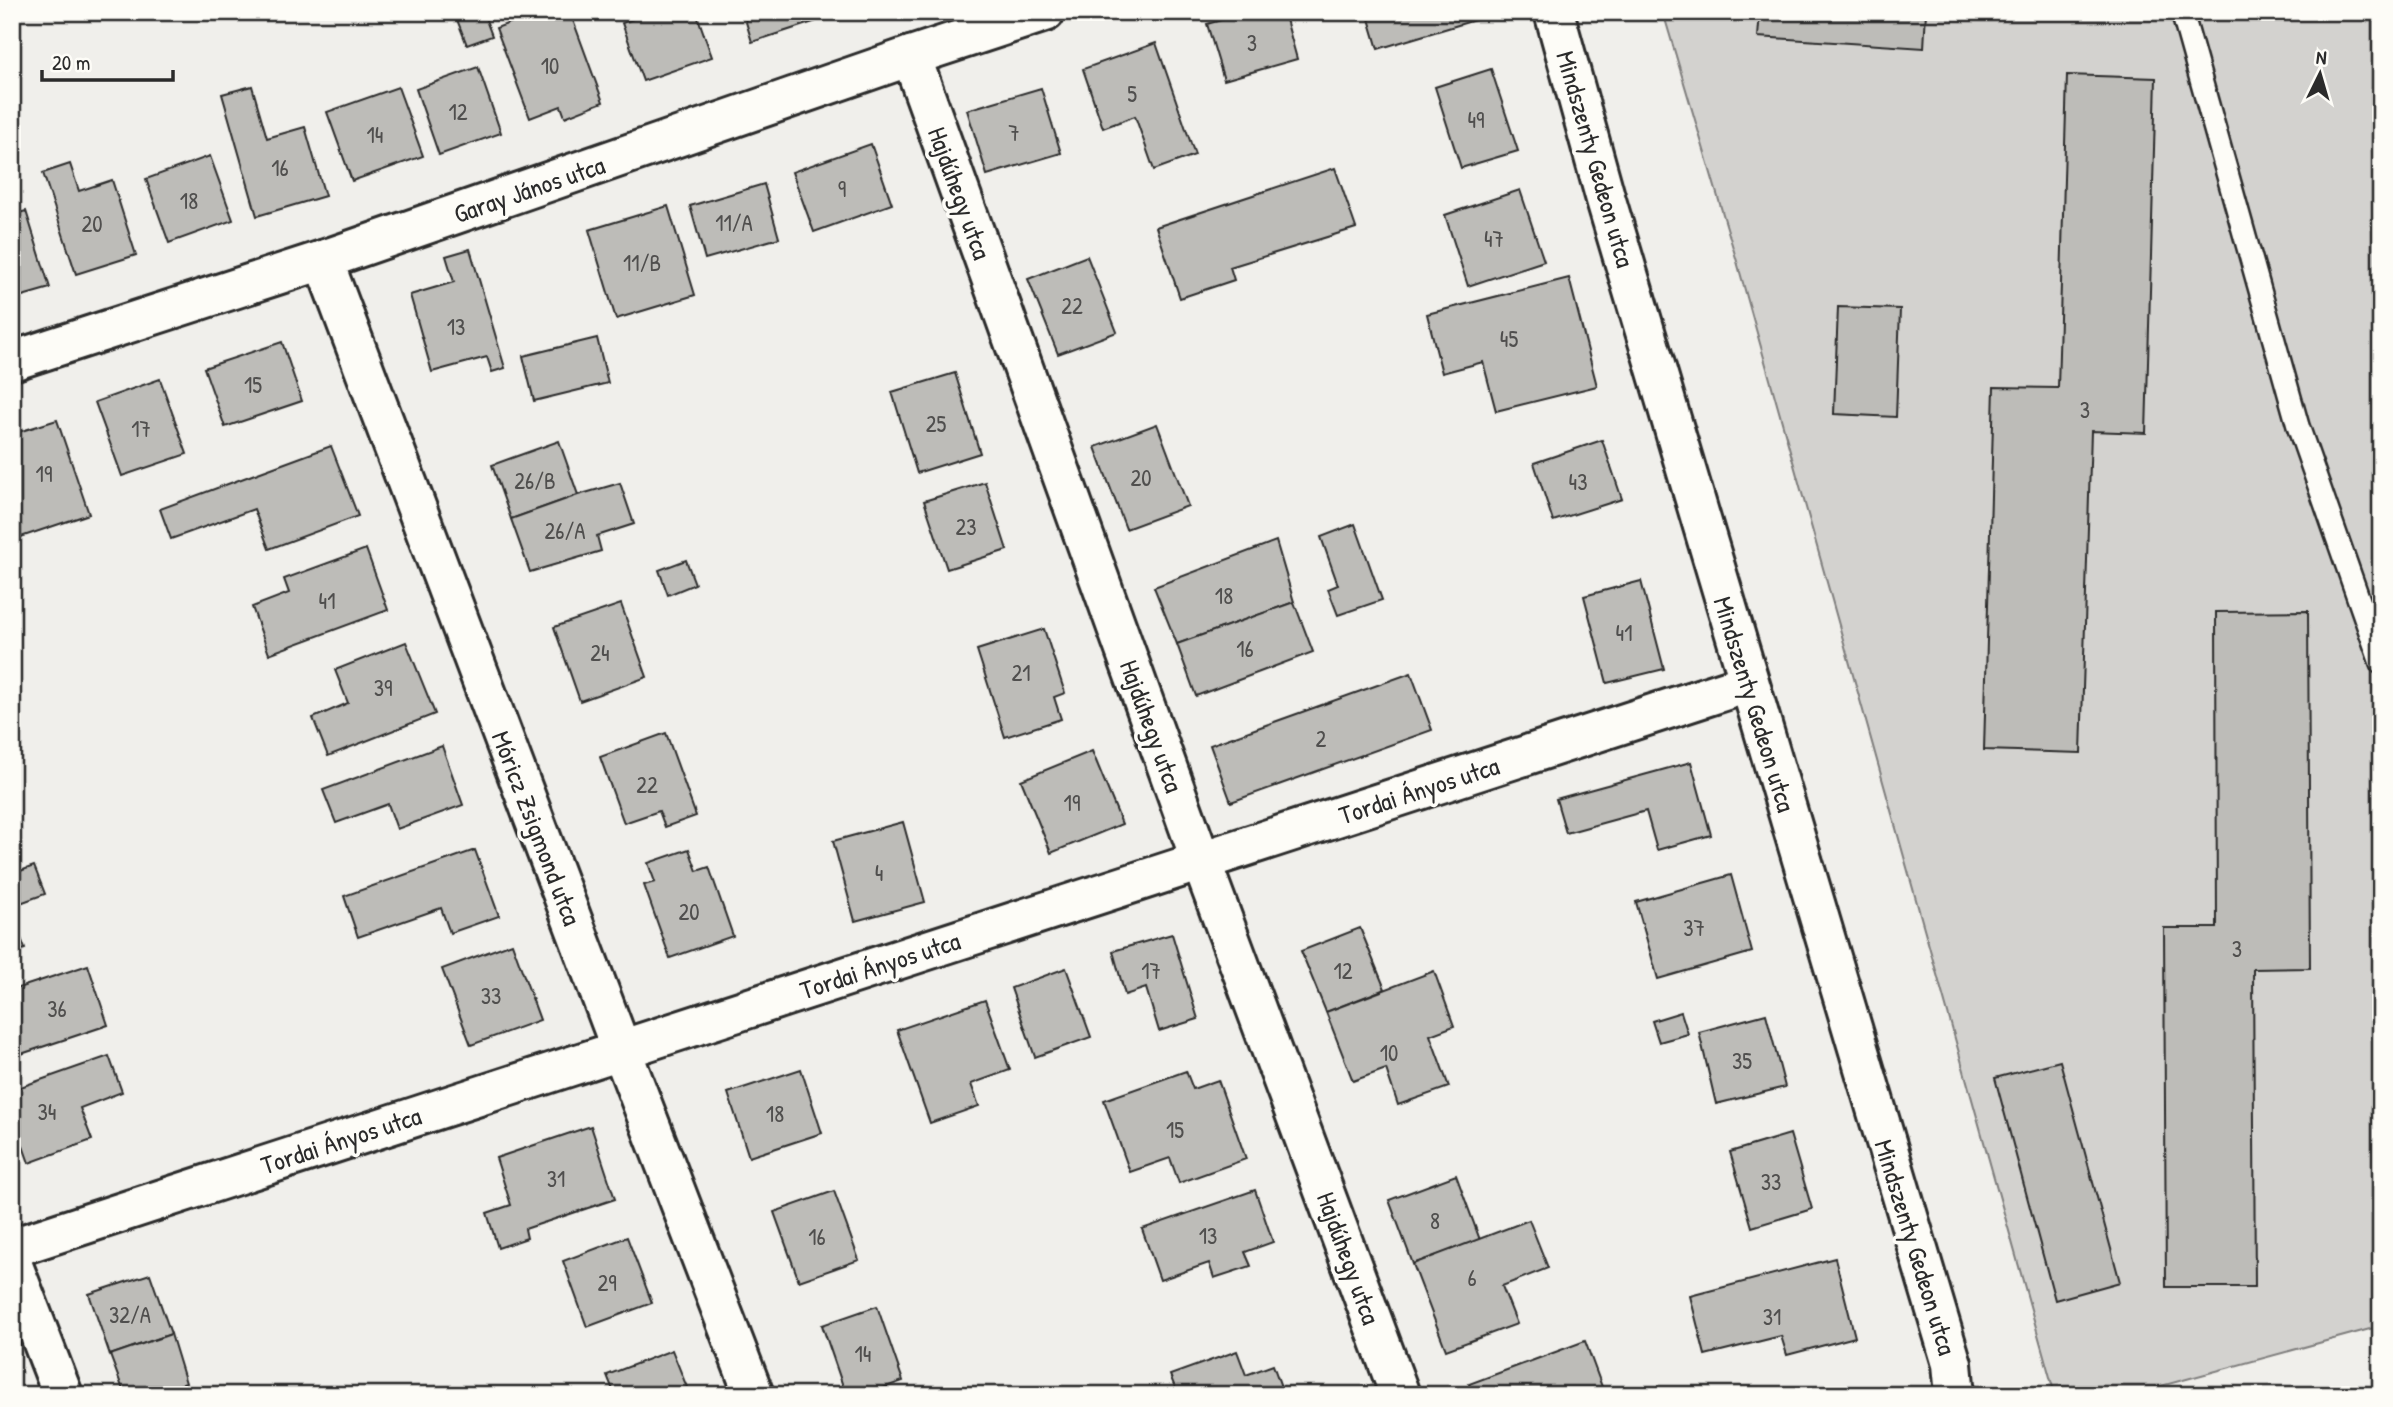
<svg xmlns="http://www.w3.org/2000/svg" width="2393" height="1407" viewBox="0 0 2393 1407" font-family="'Patrick Hand',sans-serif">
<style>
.green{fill:#d3d2cf;stroke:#7f7e7d;stroke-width:2}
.building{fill:#bdbcb8;stroke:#2b2b2b;stroke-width:2}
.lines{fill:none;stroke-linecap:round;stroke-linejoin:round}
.lane-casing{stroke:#2b2b2b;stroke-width:26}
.street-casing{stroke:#2b2b2b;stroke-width:44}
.lane{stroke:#fdfcf7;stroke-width:21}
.street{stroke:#fdfcf7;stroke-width:38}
.labels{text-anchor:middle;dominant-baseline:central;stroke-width:7;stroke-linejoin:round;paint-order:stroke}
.number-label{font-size:23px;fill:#504f4e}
.street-label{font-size:26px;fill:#2b2b2b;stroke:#fdfcf7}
</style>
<rect width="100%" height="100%" fill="#f0efeb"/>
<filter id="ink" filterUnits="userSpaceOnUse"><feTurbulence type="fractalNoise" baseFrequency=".0143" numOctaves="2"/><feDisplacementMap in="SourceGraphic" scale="14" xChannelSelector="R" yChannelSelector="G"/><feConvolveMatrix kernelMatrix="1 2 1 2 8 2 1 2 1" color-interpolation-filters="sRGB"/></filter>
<g filter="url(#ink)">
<polygon class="green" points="1663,12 2381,12 2381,1326 2128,1395 2055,1395 1736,258"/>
<g class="building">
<polygon points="454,12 483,12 492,36 467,45"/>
<polygon points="539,12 570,12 603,102 565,117 561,106 530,118 496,28"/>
<polygon points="653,12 696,12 712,57 643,81 622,23"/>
<polygon points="743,12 844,12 752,42"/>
<polygon points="1249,12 1284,12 1297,59 1224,80 1207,24"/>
<polygon points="1367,12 1476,12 1478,19 1378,49"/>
<polygon points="1760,12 1926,12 1924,48 1758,37"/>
<polygon points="1156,43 1195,155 1154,170 1135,116 1103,128 1083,69"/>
<polygon points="478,67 501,133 439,155 416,89"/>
<polygon points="1491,69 1518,151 1461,168 1435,87"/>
<polygon points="2067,75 2156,78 2146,433 2091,431 2081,753 1984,750 1994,387 2058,388"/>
<polygon points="252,86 267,138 305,127 325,196 257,216 222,94"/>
<polygon points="398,87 423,156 352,181 327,112"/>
<polygon points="1041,88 1061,153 987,175 967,110"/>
<polygon points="871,144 892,204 814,232 792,172"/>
<polygon points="210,156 233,220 169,243 146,179"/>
<polygon points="70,164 79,191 112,180 136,255 76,274 43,173"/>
<polygon points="1335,168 1356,228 1230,267 1234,280 1180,298 1156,227"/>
<polygon points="764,184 779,238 705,259 690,206"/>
<polygon points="1520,190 1544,261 1468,286 1445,215"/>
<polygon points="668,206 695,295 616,319 589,230"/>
<polygon points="26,211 50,288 12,299 12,215"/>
<polygon points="470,249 505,368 492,372 487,357 432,372 410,295 454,282 446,256"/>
<polygon points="1087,256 1117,332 1058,354 1028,279"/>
<polygon points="1569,278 1597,386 1496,411 1483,362 1442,373 1427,314"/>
<polygon points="1838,307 1900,309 1896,417 1834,414"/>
<polygon points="597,338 608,383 534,401 523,356"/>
<polygon points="282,342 302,401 225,427 204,368"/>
<polygon points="955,373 980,453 917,473 892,392"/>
<polygon points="160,379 187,454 122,476 95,402"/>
<polygon points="57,420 89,514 21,537 12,512 12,434"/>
<polygon points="1157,424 1188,506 1126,529 1095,447"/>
<polygon points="1602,440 1622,499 1553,521 1534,463"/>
<polygon points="559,441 578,495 511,519 492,465"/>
<polygon points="331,446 358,516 269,549 254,509 171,539 160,509"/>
<polygon points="985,482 1007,550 947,569 924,501"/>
<polygon points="620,483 634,524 597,536 601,551 530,572 511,519 578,495"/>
<polygon points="1355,524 1382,600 1338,615 1328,589 1338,585 1321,537"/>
<polygon points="1276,541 1294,602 1177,644 1154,587"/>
<polygon points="366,549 388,610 269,654 252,607 289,593 284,579"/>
<polygon points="686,560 695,584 668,595 659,570"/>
<polygon points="1641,581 1664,669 1607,683 1584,596"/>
<polygon points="1294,602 1313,652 1196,696 1177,644"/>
<polygon points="621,604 647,677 580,701 554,627"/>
<polygon points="2308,611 2310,968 2253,969 2255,1287 2166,1287 2164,928 2217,928 2216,612"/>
<polygon points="1044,629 1065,693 1054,697 1061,719 1005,737 977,650"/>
<polygon points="406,642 435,714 328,756 313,718 348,703 335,670"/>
<polygon points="1411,673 1432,730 1231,802 1210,745"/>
<polygon points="666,733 696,816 665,827 659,811 624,823 600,757"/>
<polygon points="442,746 463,805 397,829 388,804 336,823 323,790"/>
<polygon points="1092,751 1122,824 1051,853 1021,780"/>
<polygon points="1691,762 1711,835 1657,850 1646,811 1566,833 1556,799"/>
<polygon points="903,822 925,902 855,921 833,841"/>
<polygon points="689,849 697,871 709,867 733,936 670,958 644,885 655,882 648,863"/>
<polygon points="475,850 499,916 450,933 441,908 358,937 344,896"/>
<polygon points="34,866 45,894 12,906 12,874"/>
<polygon points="1731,875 1752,952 1658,979 1636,902"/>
<polygon points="12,914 25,949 12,954"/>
<polygon points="1360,928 1385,989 1326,1012 1301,951"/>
<polygon points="1172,934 1198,1019 1159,1031 1146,988 1125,995 1113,951"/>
<polygon points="512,943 540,1020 471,1045 442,969"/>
<polygon points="88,965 108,1025 12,1057 12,990"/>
<polygon points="1066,968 1091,1037 1035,1057 1011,988"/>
<polygon points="1434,971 1454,1026 1430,1035 1449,1087 1398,1105 1386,1069 1353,1081 1326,1012"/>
<polygon points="985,1000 1010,1070 971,1084 979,1106 930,1123 897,1030"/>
<polygon points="1681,1012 1688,1034 1659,1042 1652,1021"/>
<polygon points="1766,1014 1785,1087 1716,1104 1699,1032"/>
<polygon points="109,1056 122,1092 80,1108 92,1140 29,1163 12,1115 12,1090"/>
<polygon points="2060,1061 2120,1282 2055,1300 1995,1078"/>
<polygon points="801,1069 822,1133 749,1157 728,1093"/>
<polygon points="1186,1071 1193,1089 1218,1080 1246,1159 1179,1183 1170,1158 1130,1172 1104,1100"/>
<polygon points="591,1126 615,1199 525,1229 527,1238 498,1248 487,1213 511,1205 496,1158"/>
<polygon points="1790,1134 1812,1209 1752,1227 1730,1152"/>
<polygon points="1456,1175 1480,1240 1413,1264 1389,1200"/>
<polygon points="1255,1190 1273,1242 1245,1252 1251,1266 1214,1278 1209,1263 1160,1280 1142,1229"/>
<polygon points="834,1191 859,1260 799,1281 774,1212"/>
<polygon points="1529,1220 1548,1268 1502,1286 1517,1324 1446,1350 1413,1264"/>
<polygon points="627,1237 652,1303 587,1327 563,1261"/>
<polygon points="1835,1258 1855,1337 1787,1355 1781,1336 1705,1355 1690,1296"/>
<polygon points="150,1274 171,1334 110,1355 89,1294"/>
<polygon points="877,1306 903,1381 863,1395 846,1395 822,1325"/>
<polygon points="171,1334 186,1383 149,1395 125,1395 110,1355"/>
<polygon points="1585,1341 1605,1395 1473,1395 1469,1384"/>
<polygon points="672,1350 690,1395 615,1395 607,1375"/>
<polygon points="1237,1351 1246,1375 1273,1365 1281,1387 1259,1395 1178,1395 1170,1375"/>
</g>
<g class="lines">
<defs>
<polyline id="lane" points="2182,12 2298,426 2381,663"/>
<g id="street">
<polyline points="1554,12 1606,200 1952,1364 1955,1395"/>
<polyline points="911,56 1201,861 1400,1395"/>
<polyline points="323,260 621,1049 754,1395"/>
<polyline points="12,361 323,260 911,56 1045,12"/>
<polyline points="12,1248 1748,683"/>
<polyline points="12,1263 63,1395"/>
</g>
</defs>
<use href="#lane" class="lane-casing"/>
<use href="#street" class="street-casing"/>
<use href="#lane" class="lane"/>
<use href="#street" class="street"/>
</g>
</g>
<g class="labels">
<g class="number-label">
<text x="1252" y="42">3</text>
<text x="550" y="65">10</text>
<text x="1132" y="93">5</text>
<text x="458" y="111">12</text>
<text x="1476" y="119">49</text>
<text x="1014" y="132">7</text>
<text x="375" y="134">14</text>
<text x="280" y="167">16</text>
<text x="842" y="188">9</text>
<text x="189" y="200">18</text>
<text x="734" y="222">11/A</text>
<text x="92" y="223">20</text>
<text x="1494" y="238">47</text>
<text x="642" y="262">11/B</text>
<text x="1072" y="305">22</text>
<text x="456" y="326">13</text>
<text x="1509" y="338">45</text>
<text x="253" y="384">15</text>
<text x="2085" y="409">3</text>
<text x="936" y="423">25</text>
<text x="141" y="428">17</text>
<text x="44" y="473">19</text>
<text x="1141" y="477">20</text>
<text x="535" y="480">26/B</text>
<text x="1578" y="481">43</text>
<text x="966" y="526">23</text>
<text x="565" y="530">26/A</text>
<text x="1224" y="595">18</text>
<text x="327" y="600">41</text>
<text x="1624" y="632">41</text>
<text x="1245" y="648">16</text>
<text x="600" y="652">24</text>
<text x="1021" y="672">21</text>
<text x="383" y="687">39</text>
<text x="1321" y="738">2</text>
<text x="647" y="784">22</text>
<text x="1072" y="802">19</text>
<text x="879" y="872">4</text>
<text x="689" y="911">20</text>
<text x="1694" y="927">37</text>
<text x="2237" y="948">3</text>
<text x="1151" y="970">17</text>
<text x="1343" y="970">12</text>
<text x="491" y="995">33</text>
<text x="57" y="1008">36</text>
<text x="1389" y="1052">10</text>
<text x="1742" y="1060">35</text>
<text x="47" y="1111">34</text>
<text x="775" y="1113">18</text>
<text x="1175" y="1129">15</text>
<text x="556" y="1178">31</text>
<text x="1771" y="1181">33</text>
<text x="1435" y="1220">8</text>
<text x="1208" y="1235">13</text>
<text x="817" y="1236">16</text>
<text x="1472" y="1277">6</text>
<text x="607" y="1282">29</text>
<text x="130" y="1314">32/A</text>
<text x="1772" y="1316">31</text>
<text x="863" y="1353">14</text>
</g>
<g class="street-label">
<text transform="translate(1596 159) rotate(74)">Mindszenty Gedeon utca</text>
<text transform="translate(529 189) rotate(-19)">Garay János utca</text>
<text transform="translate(960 193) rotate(70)">Hajdúhegy utca</text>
<text transform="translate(1755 704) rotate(73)">Mindszenty Gedeon utca</text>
<text transform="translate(1152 726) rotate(70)">Hajdúhegy utca</text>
<text transform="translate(1419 790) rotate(-18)">Tordai Ányos utca</text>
<text transform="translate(537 828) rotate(69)">Móricz Zsigmond utca</text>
<text transform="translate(880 965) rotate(-18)">Tordai Ányos utca</text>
<text transform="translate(341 1140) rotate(-18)">Tordai Ányos utca</text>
<text transform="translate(1916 1247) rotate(73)">Mindszenty Gedeon utca</text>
<text transform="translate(1349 1258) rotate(70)">Hajdúhegy utca</text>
</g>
</g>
<rect width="2393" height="1407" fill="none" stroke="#fdfcf7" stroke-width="42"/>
<rect x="21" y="21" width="2351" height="1365" fill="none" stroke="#2b2b2b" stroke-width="2.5" filter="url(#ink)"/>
<g transform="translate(2320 74) rotate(5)" stroke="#fdfcf7" stroke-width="5" paint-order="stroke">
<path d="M0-5L12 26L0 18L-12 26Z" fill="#2b2b2b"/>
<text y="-10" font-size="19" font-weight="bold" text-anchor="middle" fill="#2b2b2b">N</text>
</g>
<path d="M42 70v10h131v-10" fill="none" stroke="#2b2b2b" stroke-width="3.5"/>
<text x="52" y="70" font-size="21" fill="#2b2b2b" stroke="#fdfcf7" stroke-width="5" paint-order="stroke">20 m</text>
</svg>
